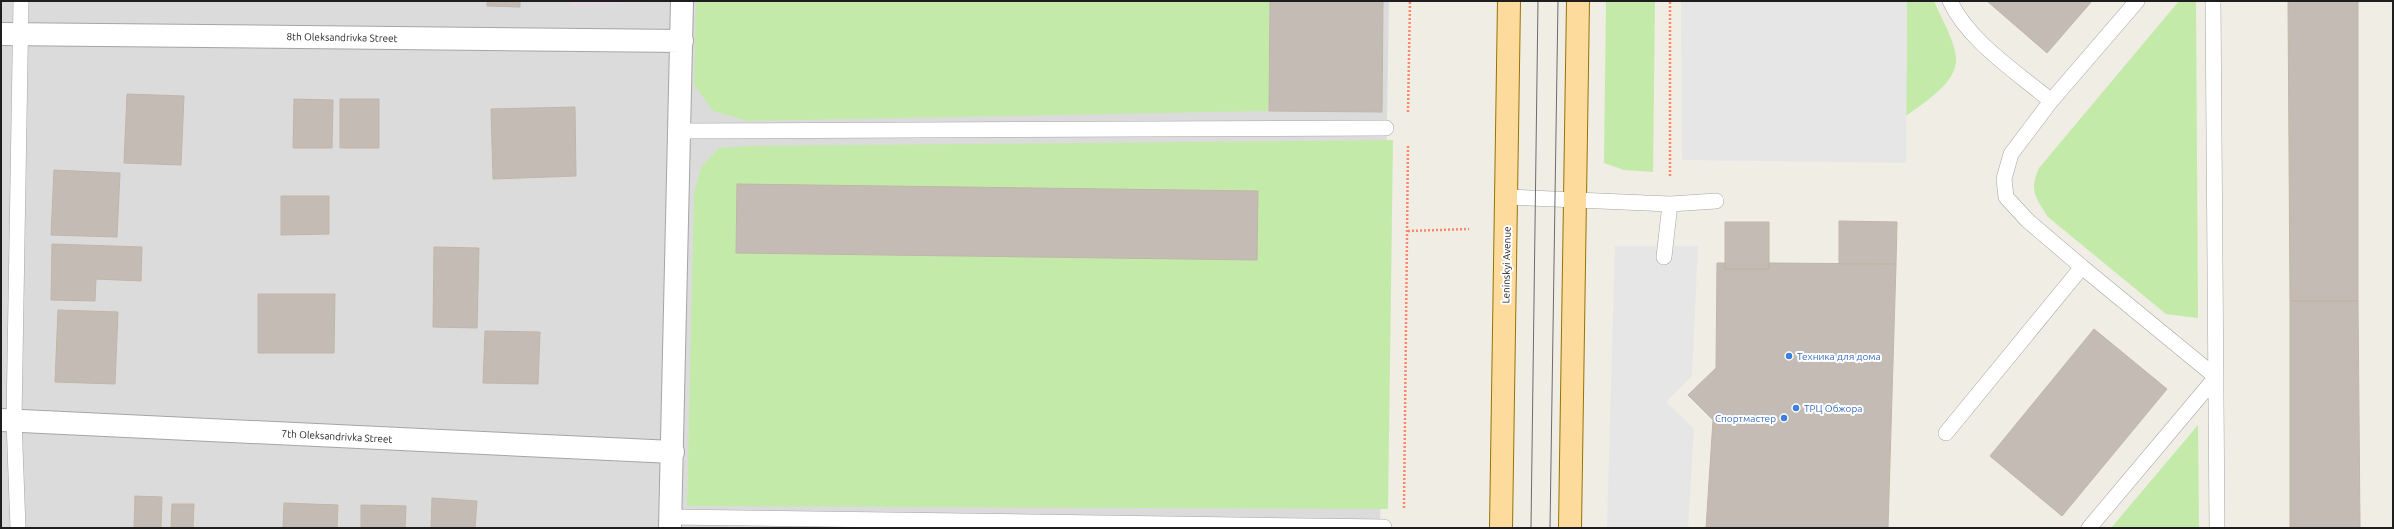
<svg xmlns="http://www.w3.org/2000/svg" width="2394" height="529" font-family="Ubuntu,sans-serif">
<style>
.residential{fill:#dcdbdb}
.industrial{fill:#e8d6e3}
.grass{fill:#c4eaaa}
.parking{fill:#e6e6e6}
.building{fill:#c4bcb4;stroke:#c1b5a7}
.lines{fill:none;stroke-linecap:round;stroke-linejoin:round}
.service-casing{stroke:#a5a5a5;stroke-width:16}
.minor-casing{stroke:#a5a5a5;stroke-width:24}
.primary-casing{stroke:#997300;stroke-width:24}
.path{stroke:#fa866b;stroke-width:2.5;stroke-dasharray:2 2;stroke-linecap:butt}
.service{stroke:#fff;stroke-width:15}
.minor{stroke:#fff;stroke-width:22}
.primary{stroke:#fcdb9d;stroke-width:22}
.tram{stroke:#6c6c6c;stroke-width:1}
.shop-dot{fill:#3f7fe0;stroke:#fff;stroke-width:1.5}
.labels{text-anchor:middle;stroke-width:4;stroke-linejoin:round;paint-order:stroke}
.street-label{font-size:10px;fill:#1e1e1e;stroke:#fff}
.shop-label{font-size:10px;fill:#366cbe;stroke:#fff;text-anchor:start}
</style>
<rect width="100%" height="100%" fill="#efede4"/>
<path class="residential" d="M1 1H1389L1380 528H1Z"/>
<path class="industrial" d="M571 1H669L571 6Z"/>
<path class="grass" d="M696 1H1270L1269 111 748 121 713 111 694 85Z
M1606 1H1655L1653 172 1624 170 1604 163Z
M1907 1H1934C1941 18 1953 37 1956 56 1959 82 1924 102 1906 116Z
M2179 1H2196L2198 318 2166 314 2048 217C2035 197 2029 191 2039 168Z
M1393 140 1388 509 687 506 694 194 701 167 719 148 748 146Z
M2198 425 2199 528H2111Z"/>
<path class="parking" d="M1681 1H1907L1906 163 1682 160Z
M1615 246H1698L1692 376 1666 402 1694 429 1688 528H1607Z"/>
<path class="building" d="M487 1H520V7L487 6Z
M1270 1H1383L1382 112 1269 111Z
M1987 1H2092L2047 53Z
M2288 1H2358V301H2290Z
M127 94 184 96 181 165 124 163Z
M294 99 333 100 332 148H293Z
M340 99H379V148H340Z
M575 107 576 176 493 179 491 109Z
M54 170 120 173 117 237 51 235Z
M737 184 1258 191 1257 260 736 253Z
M281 196H329V234L281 235Z
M1839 221 1897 222 1896 264H1839Z
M1725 222H1769V269H1725Z
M52 244 142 247 141 281 96 279 95 301 51 300Z
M434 247 479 248 477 328 433 327Z
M1717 263H1725V269H1769V263L1896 264 1888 528H1706L1713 420 1688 395 1716 368Z
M258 294H335L334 353H258Z
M2290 301H2358L2360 528H2290Z
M58 310 118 312 115 384 55 382Z
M2094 329 2167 389 2062 516 1990 456Z
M485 331 540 332 538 384 483 383Z
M135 496 162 497 161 528H134Z
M432 498 477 501 475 528H431Z
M284 503 338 505 337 528H283Z
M172 504H194L193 528H171Z
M361 505 406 506 405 528H361Z"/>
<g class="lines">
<defs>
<path id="service" d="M1950 1C1968 41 2018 73 2051 101L2011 154 2004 179 2006 197 2027 220 2082 267
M2213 1 2217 528
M2051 101 2137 1
M680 131 1386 128
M1507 197 1670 204 1716 201
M1664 257 1670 204
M1946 433 2082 267 2216 377 2089 528
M671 517 1384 527
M18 528 14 420 21 1"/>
<path id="minor" d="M1 34 682 41
M1 420 673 452
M670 528 682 1"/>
<path id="primary" d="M1501 528 1509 1
M1570 528 1578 1"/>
</defs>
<use href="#service" class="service-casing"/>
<use href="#minor" class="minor-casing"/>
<use href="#primary" class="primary-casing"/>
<path class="path" d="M1408 112 1410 1
M1670 176V1
M1408 231 1469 229
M1404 508 1408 145"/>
<use href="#service" class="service"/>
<use href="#minor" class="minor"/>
<use href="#primary" class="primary"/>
<path class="tram" d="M1531 528 1538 1
M1550 528 1558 1"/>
</g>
<g class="shop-dot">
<circle cx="1789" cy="356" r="4"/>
<circle cx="1796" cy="408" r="4"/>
<circle cx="1784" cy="418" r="4"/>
</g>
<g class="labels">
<g class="street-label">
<text transform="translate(342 37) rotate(1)" y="4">8th Oleksandrivka Street</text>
<text transform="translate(1506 265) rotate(-89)" y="4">Leninskyi Avenue</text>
<text transform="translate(337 436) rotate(3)" y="4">7th Oleksandrivka Street</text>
</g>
<g class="shop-label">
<text x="1797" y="360">Техника для дома</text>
<text x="1804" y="412">ТРЦ Обжора</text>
<text x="1776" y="422" text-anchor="end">Спортмастер</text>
</g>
</g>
<rect width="2394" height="529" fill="none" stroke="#1e1e1e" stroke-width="4"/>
</svg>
